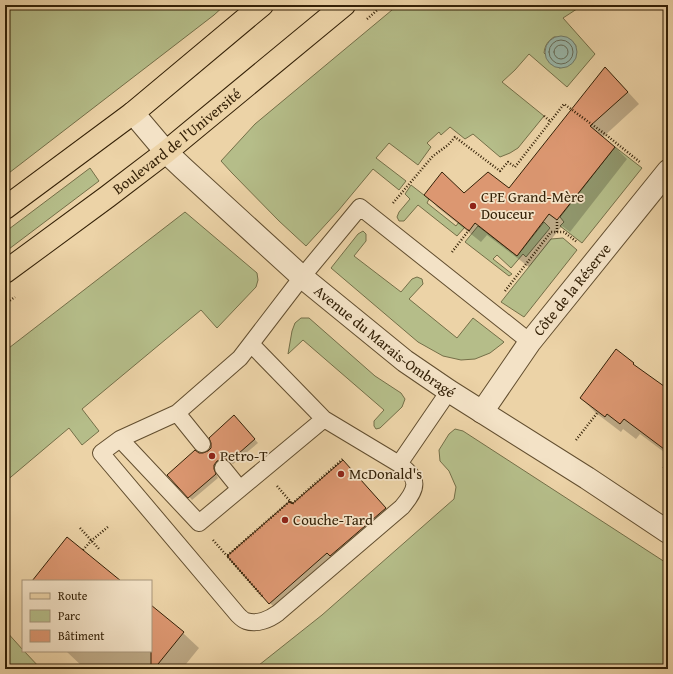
<svg xmlns="http://www.w3.org/2000/svg" width="673" height="674" font-family="'Gentium Book Plus',serif">
<style>
.green{fill:#b5bd89;stroke:#746f48;fill-rule:evenodd}
.water{fill:#99b7aa;stroke:#717b69}
.shadow{fill:#0003}
.lines{fill:none;stroke-linecap:round;stroke-linejoin:round}
.shore{stroke:#666c58;stroke-width:1}
.building{fill:#dc9771;stroke:#342107}
.lane-casing{stroke:#624e2f;stroke-width:18}
.street-casing{stroke:#624e2f;stroke-width:24}
.primary-casing{stroke:#342107;stroke-width:24}
.path{stroke:#342107;stroke-width:2.5;stroke-dasharray:1 2;stroke-linecap:butt}
.lane{stroke:#f3e2c6;stroke-width:16}
.street{stroke:#f3e2c6;stroke-width:22}
.primary{stroke:#ecd3a7;stroke-width:22}
.poi-dot{fill:#8f2418;stroke:#f3e2c6;stroke-width:1.5}
.labels{text-anchor:middle;stroke-width:3.5;stroke-linejoin:round;paint-order:stroke}
.street-label{font-size:15px;fill:#342107;stroke:#f3e2c6}
.poi-label{font-size:15px;fill:#342107;stroke:#f3e2c6;text-anchor:start}
</style>
<rect width="100%" height="100%" fill="#ecd3a7"/>
<filter id="stains"><feTurbulence type="fractalNoise" baseFrequency=".005" numOctaves="4"/><feColorMatrix values="0 0 0 0 .2 0 0 0 0 .09 0 0 0 0 .02 0 0 0 .5 -.17"/></filter>
<radialGradient id="worn" r=".72"><stop offset=".6" stop-color="#630" stop-opacity="0"/><stop offset="1" stop-color="#630" stop-opacity=".3"/></radialGradient>
<path class="green" d="M5 5H225L214 15 5 176Z
M398 5H583L563 18 595 54 567 87 529 54 515 70 502 82 544 116 518 148 510 153 500 157 473 134 465 139 450 127 441 135 439 132 427 143 431 147 418 165 389 143 376 158 406 181 399 190 373 169 338 211 306 246 279 221 232 173 221 161 255 124ZM554 37C565 38 570 36 576 46L569 65 564 67 559 68 544 53C545 45 548 41 554 37Z
M615 147 642 168 582 243 560 226 564 222 560 217Z
M90 168 99 181 5 252V232Z
M411 185 429 199 427 203 456 226 459 222 465 227 457 236 418 205 404 221H399L397 217 399 212 410 199 405 194Z
M185 212 257 273 258 280 256 287 217 328 201 310 82 409 99 431 82 445 69 428 5 482V351Z
M544 222 550 228 526 257 523 254 511 268 497 255 493 259 512 274 509 276 465 242 478 226 517 256Z
M363 231 366 234V241L354 256 401 292 412 279 417 277 422 279 423 284 409 299 457 338 473 318 504 342 503 343 490 353 475 359 461 360 443 356 418 342 331 268 358 234Z
M563 238 577 250 524 317 501 302 551 239Z
M301 318H309L375 376 401 393 405 399 402 407 380 428 376 429 374 426V421L384 410 303 340 288 354 292 331 295 323Z
M455 429 463 431 668 564V669H254L322 615 454 499 456 487 449 471 440 461 439 450 449 434Z
M5 630 23 650V651H24L41 669H5Z"/>
<path class="water" d="M545 52a16 16 0 1 1 32 0a16 16 0 1 1-32 0Z"/>
<path class="shadow" d="M617 80 639 104 602 138 615 147 627 159 570 232 562 226 529 267 487 235 481 242 437 207 426 195H464L509 190Z
M616 350 633 364 639 369 668 390V455L640 434 636 439 623 429 621 432 596 413 581 398Z
M238 420 258 443 233 464 230 462 226 461 217 469 216 473 218 478 192 500 168 475 199 454 209 452Z
M343 461 355 473 397 521 282 615 270 603 292 505Z
M151 607 183 633 199 648 182 669H85L66 651H151Z"/>
<g class="lines">
<path class="shore" d="M549 52a12 12 0 1 1 24 0a12 12 0 1 1-24 0Z
M554 52a7 7 0 1 1 14 0a7 7 0 1 1-14 0Z"/>
</g>
<path class="building" d="M605 67 628 92 590 126 615 147 557 220 549 214 517 256 475 223 469 231 424 195 442 172 464 193 488 172 509 188Z
M616 349 634 363 633 364 668 389V452L624 419 620 424 607 414 605 417 580 398Z
M234 415 255 439 230 461 226 459H222L217 461 214 465V469L216 474 188 498 167 475 195 450 199 453H203L208 451 211 448V443L209 438Z
M343 460 386 508 330 556 327 553 269 604 227 556 290 501 292 504Z
M67 537 83 550 121 581H32Z
M151 605 184 632 154 669H151Z"/>
<g class="lines">
<defs>
<path id="lane" d="M251 344 324 419 399 464 449 391
M177 413 202 444
M120 439 199 523 324 419
M399 464C420 479 418 488 402 507L278 613C270 619 257 625 246 621 243 620 240 617 238 615L101 453 120 439 177 413 240 358 302 277 360 207 530 342
M223 468 240 489"/>
<g id="street">
<path id="s1" d="M133 113 166 152 184 169 302 277 405 361 449 391 587 478 668 532"/>
<path id="s2" d="M482 412 530 342 668 171"/>
</g>
<g id="primary">
<path d="M5 208 133 113 262 5"/>
<path id="s3" d="M5 272 107 197 166 152 344 5"/>
</g>
</defs>
<use href="#lane" class="lane-casing"/>
<use href="#street" class="street-casing"/>
<use href="#primary" class="primary-casing"/>
<path class="path" d="M367 19 383 5
M544 116 550 121
M393 203 433 156 448 145 455 137 500 171 508 162 515 167 564 104 605 134 641 163
M557 232V220
M452 252 469 230
M505 291 551 232H564L577 242
M5 304 15 297
M576 440 598 412
M668 463 663 469 668 472
M277 486 290 501
M80 528 100 550
M213 540 227 556
M83 550 91 541 109 526
M262 596 227 556 290 501 292 504 344 458"/>
<use href="#lane" class="lane"/>
<use href="#street" class="street"/>
<use href="#primary" class="primary"/>
</g>
<g class="poi-dot">
<circle cx="473" cy="206" r="4"/>
<circle cx="212" cy="456" r="4"/>
<circle cx="341" cy="474" r="4"/>
<circle cx="285" cy="520" r="4"/>
</g>
<g class="labels">
<g class="street-label">
<text dy="5" stroke="none"><textPath href="#s3" startOffset="216">Boulevard de l'Université</textPath></text>
<text dy="5" stroke="none"><textPath href="#s2" startOffset="152">Côte de la Réserve</textPath></text>
<text dy="5" stroke="none"><textPath href="#s1" startOffset="341">Avenue du Marais-Ombragé</textPath></text>
</g>
<g class="poi-label">
<text x="481" y="202">CPE Grand-Mère<tspan x="481" dy="17">Douceur</tspan></text>
<text x="220" y="461">Petro-T</text>
<text x="349" y="479">McDonald's</text>
<text x="293" y="525">Couche-Tard</text>
</g>
</g>
<rect width="673" height="674" fill="none" stroke="#ecd3a7" stroke-width="20"/>
<rect x="6" y="6" width="661" height="662" fill="none" stroke="#342107" stroke-width="2"/>
<rect x="10" y="10" width="653" height="654" fill="none" stroke="#342107"/>
<rect x="22" y="580" width="130" height="72" fill="#f3e2c6" stroke="#a7957a"/>
<rect x="30" y="593" width="20" height="6" fill="#ecd3a7" stroke="#a7957a"/>
<text x="58" y="600" font-size="12" fill="#342107">Route</text>
<rect x="30" y="610" width="20" height="12" fill="#b5bd89" stroke="#a7957a"/>
<text x="58" y="620" font-size="12" fill="#342107">Parc</text>
<rect x="30" y="630" width="20" height="12" fill="#dc9771" stroke="#a7957a"/>
<text x="58" y="640" font-size="12" fill="#342107">Bâtiment</text>
<rect width="100%" height="100%" filter="url(#stains)"/>
<rect width="100%" height="100%" fill="url(#worn)"/>
</svg>
